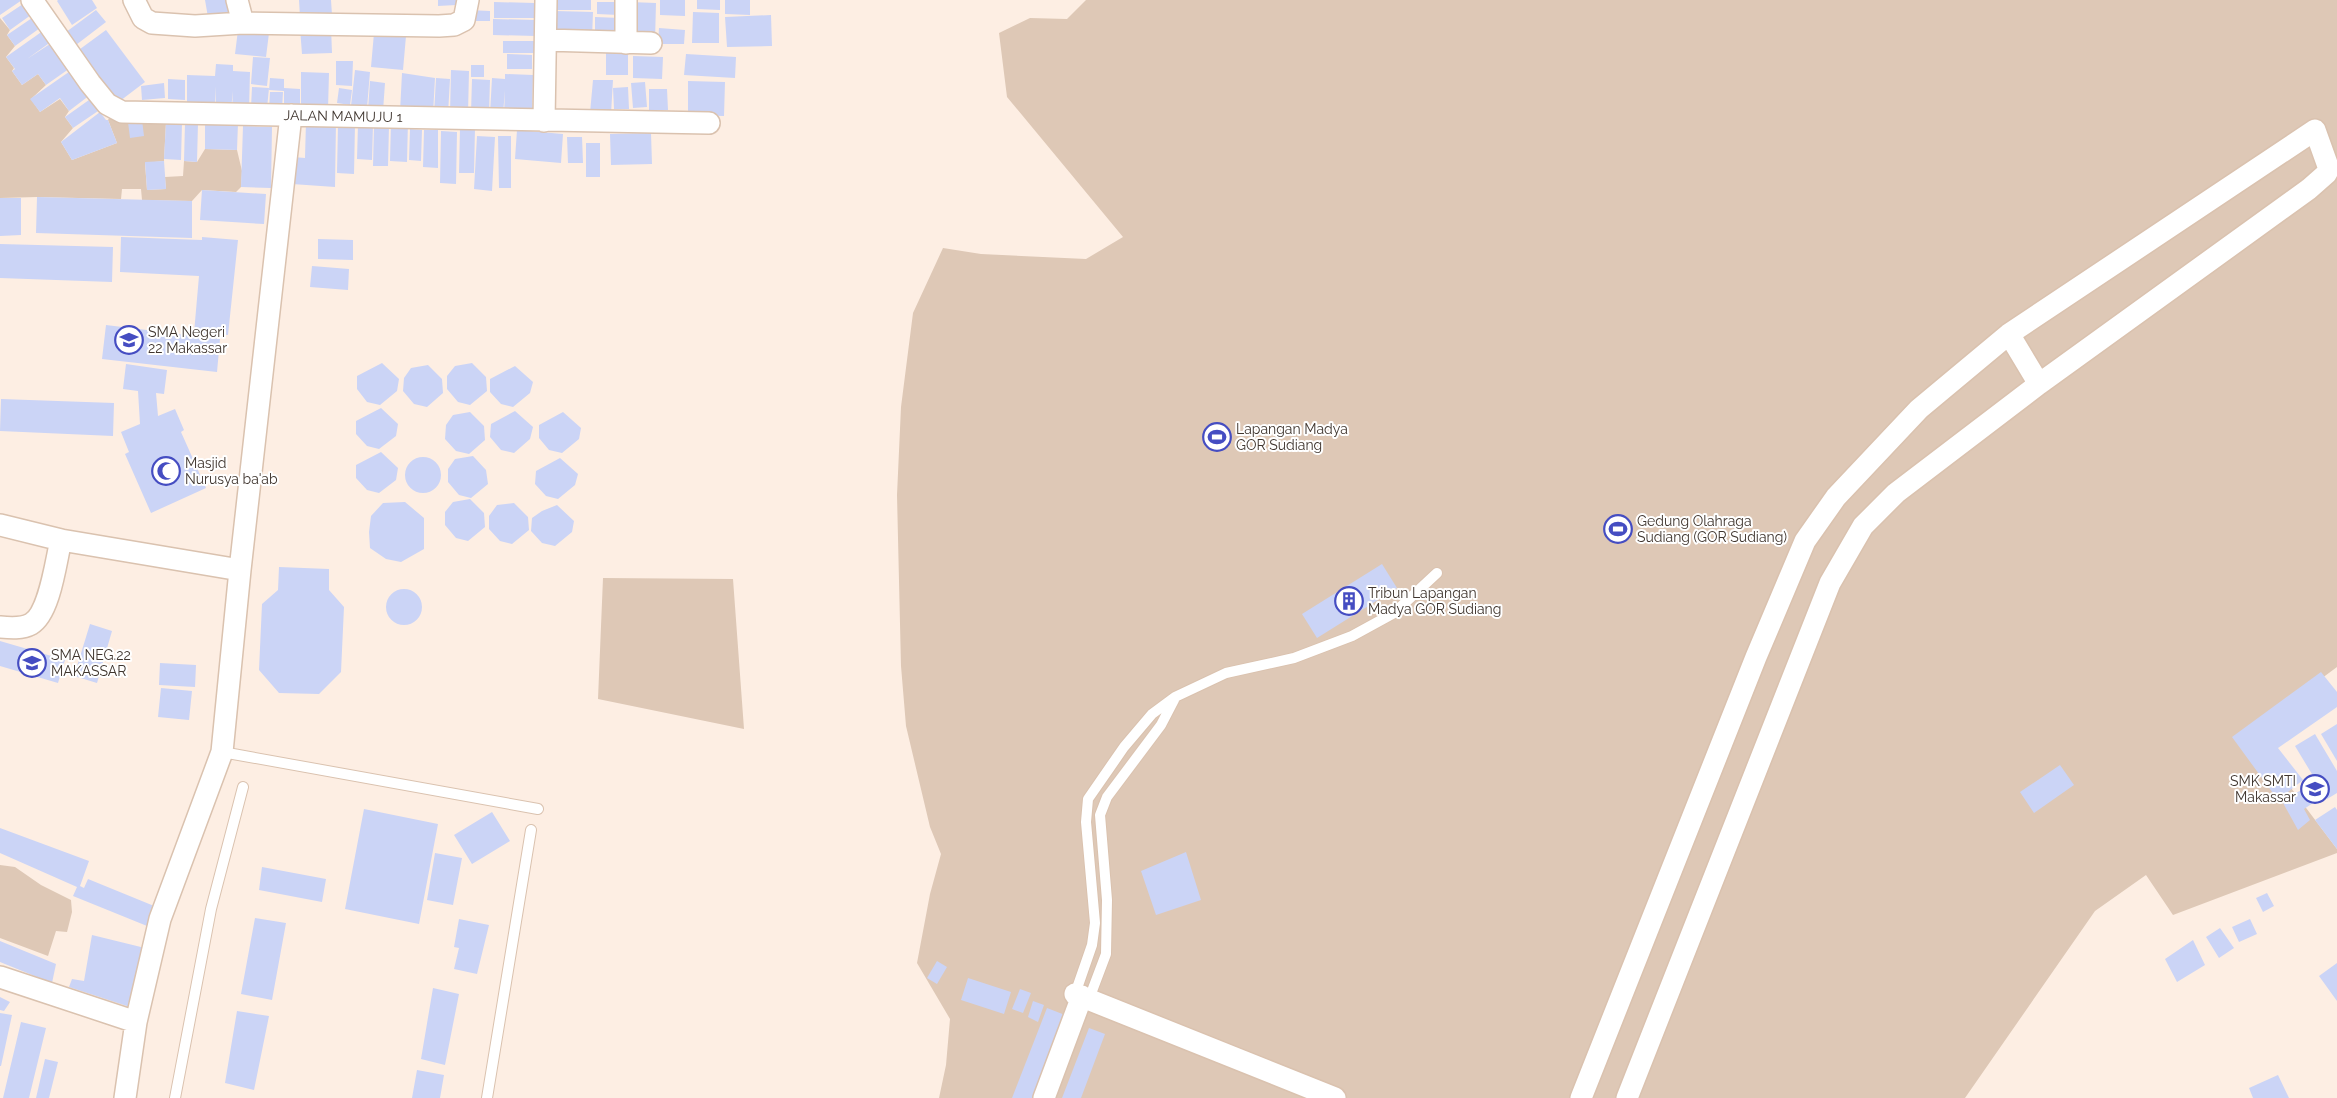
<svg xmlns="http://www.w3.org/2000/svg" width="2337" height="1098" font-family="Raleway,sans-serif">
<style>
.green{fill:#dec8b6}
.building{fill:#cbd4f6}
.lines{fill:none;stroke-linecap:round;stroke-linejoin:round}
.lane-casing{stroke:#dac2af;stroke-width:12}
.street-casing{stroke:#dac2af;stroke-width:24}
.lane{stroke:#fff;stroke-width:10}
.street{stroke:#fff;stroke-width:21}
.labels{text-anchor:middle;stroke-width:4;stroke-linejoin:round;paint-order:stroke}
.street-label{font-size:14px;fill:#3f352e;stroke:#fff}
.poi-label{font-size:14px;fill:#3f352e;stroke:#fff;text-anchor:start}
</style>
<rect width="100%" height="100%" fill="#fdeee3"/>
<path class="green" d="M1086 0H2337V667L2249 732 2337 849V853L2173 915 2146 875 2095 911 1965 1098H939L946 1065 950 1019 917 963 930 894 941 854 930 827 906 726 901 666 897 495 901 407 913 313 943 248 981 254 1086 259 1123 237 1007 97 999 33 1030 18 1067 19Z
M0 18 10 30 7 35 15 46 6 57 14 68 12 71 22 85 38 74 46 85 31 99 40 112 60 99 69 111 65 117 73 128 61 142 72 160 117 143 108 120 114 109 166 122 164 161 145 163 147 190 166 189 165 177 183 176 184 161 197 162 205 149 237 150 242 171 241 187 236 192 202 190 192 201 142 200 141 189H122L121 199 37 197 0 198Z
M603 578 733 579 744 729 598 699Z
M0 865 15 867 41 885 71 900 72 912 67 932 56 931 48 956 0 938Z"/>
<path class="building" d="M0 0H22L0 15Z
M58 0H92L97 8 72 25 57 1Z
M205 0H233L236 19 209 23Z
M299 0H331L332 15 300 17Z
M438 0H456V5L438 6Z
M557 0H591V10H557Z
M660 0H685V16L660 15Z
M697 0H720V10L697 9Z
M725 0H750V15L725 14Z
M494 2 534 3V18H494Z
M597 2H619V15L597 14Z
M630 2 656 3 655 41H629Z
M23 4 31 15 10 30 2 18Z
M96 10 106 22 72 48 62 35Z
M468 10 490 11V21H468Z
M555 11 593 12 592 39H555Z
M693 12 719 13V43H692Z
M771 15 772 46 727 47 725 17Z
M595 17 620 18V39H595Z
M32 18 40 28 15 46 7 35Z
M493 19 536 20V36L493 35Z
M331 27 332 53 302 54 300 28Z
M47 28 55 39 27 59 56 40 73 66 46 85 38 74 22 85 12 71 15 69 6 57Z
M659 28 685 30 684 44H658Z
M106 30 145 82 116 104 76 52Z
M238 30 269 33 266 57 235 54Z
M374 33 406 36 403 70 371 67Z
M503 41H538V53H503Z
M606 52H628V75H606Z
M507 54 532 55V69H507Z
M686 54 736 57 735 78 684 75Z
M633 56 663 57 662 79 633 78Z
M253 57 270 58 267 86 251 84Z
M336 61H353L352 86 336 85Z
M216 64 233 65V71L250 72 249 111 232 110 233 91 231 109 216 108V91H221H216V86L215 108 187 107V75L215 76Z
M471 65H484V77H471Z
M76 67 90 95 69 111 60 98 40 112 30 99Z
M355 70 370 72 367 108 351 106Z
M451 70 469 71 468 114H450Z
M301 72 329 73 328 109H301Z
M402 73 435 78 433 114 400 112Z
M505 74 533 75 532 115H504L505 90 503 114H490L492 78 505 79Z
M270 78 284 79V88L300 89V110L284 109V91L269 90Z
M436 78 450 79 448 114H434Z
M168 79 185 80V100L168 99Z
M472 79 490 80 489 114 471 113Z
M593 80H613L611 114 590 113Z
M370 81 385 83 383 111 368 110Z
M688 81 725 82 724 116 688 115Z
M645 82 647 107 633 108 631 83Z
M164 83 165 98 142 100 141 86Z
M252 87 269 88 267 108 251 107Z
M628 87 629 109H614L613 88Z
M339 88 352 90 350 105 337 103Z
M649 89H667L668 110H649Z
M270 92H283L282 110 269 109Z
M96 95 104 107 73 128 65 117Z
M100 112 106 120H108L117 143 72 160 61 142Z
M142 120 144 136 130 138 128 122Z
M306 121 336 122 335 187 292 184 293 157 305 158Z
M391 121H408L407 162 390 161Z
M166 122 182 123 181 160 164 159Z
M205 122 238 123 237 150 205 149Z
M185 123H198L197 162 184 161Z
M338 124H355L354 174 337 173Z
M358 124 373 125 372 160 357 159Z
M374 125 389 126 388 166H373Z
M243 126 272 127 271 188 241 187Z
M460 128H475L474 173H459Z
M410 129 422 130 421 161 409 160Z
M424 130H438V168L423 167Z
M517 130 563 134 561 163 515 159Z
M441 131 457 132 456 184 440 183Z
M651 133 652 164 611 165 610 134Z
M477 136 495 137 492 191 474 189Z
M498 136H511V188H499Z
M567 137H582L583 163H568Z
M586 143H600V177H586Z
M164 161 166 189 147 190 145 162Z
M202 190 266 194 264 224 200 220Z
M37 197 192 201V238L36 233Z
M0 198H21V235L0 236Z
M121 237 202 240V237L238 240 228 335 194 333 199 276 120 272Z
M318 239 353 240V260L318 259Z
M0 244 113 247 112 282 0 278Z
M312 266 349 269 348 290 310 287Z
M106 325 220 339 217 372 102 359Z
M382 363 399 379 397 391 380 405 367 402 357 389V376Z
M472 363 486 377 487 391 470 405 458 402 447 389V376L455 366Z
M126 364 167 370 164 394 156 393 158 416 175 409 184 430 181 432 206 488 151 513 125 454 129 452 121 432 140 424 138 391 123 389Z
M428 365 442 379 443 393 427 407 414 404 403 391 404 378 411 368Z
M515 366 533 382 530 393 513 407 501 404 490 392V379Z
M1 399 114 403 113 436 0 431Z
M381 408 398 424 396 436 379 449 367 446 356 434V421Z
M515 411 533 427 530 439 514 453 501 450 490 437 491 424Z
M470 412 484 426 485 440 469 454 456 451 445 439 446 425 453 415Z
M563 412 581 428 579 439 562 453 549 450 539 438V425Z
M381 452 398 468 396 480 379 493 367 490 356 478V465Z
M473 456 486 470 488 484 471 498 459 495 448 482V469L455 459Z
M405 475a18 18 0 1 1 36 0a18 18 0 1 1-36 0Z
M560 458 578 474 575 485 558 499 546 496 535 484 536 471Z
M470 499 484 513 485 527 468 541 456 538 445 525V512L453 502Z
M405 502 424 518V549L401 562 386 559 370 548 369 532 371 516 383 503Z
M514 503 528 517 529 530 512 544 500 541 489 529V516L497 505Z
M557 505 574 521 572 532 555 546 542 543 531 531 532 518 542 511Z
M1382 564 1397 588 1317 638 1302 614Z
M279 567 329 569V590L344 607 341 672 319 694 279 693 259 670 262 604 278 590Z
M386 607a18 18 0 1 1 36 0a18 18 0 1 1-36 0Z
M90 624 112 631 97 683 74 676Z
M0 641 65 660 58 683 0 666Z
M160 663 196 665 195 687 159 685Z
M2321 672 2337 692V707L2278 748 2303 780 2278 800 2232 737Z
M161 688 192 691 189 720 158 717Z
M2337 724V761L2321 734Z
M2315 734 2337 771V793L2327 799 2295 746Z
M2060 765 2074 785 2034 813 2020 792Z
M2310 785 2319 799 2304 809 2310 820 2298 830 2282 801Z
M2335 807 2337 810V849L2315 820Z
M364 809 438 824 419 924 345 909Z
M492 812 510 841 472 864 454 835Z
M0 828 89 861 80 886 84 888 88 879 159 908 152 928 73 896 77 887 0 853Z
M1186 852 1201 900 1156 915 1141 871Z
M435 853 462 858 453 905 427 900Z
M262 867 326 879 322 902 259 890Z
M2267 893 2274 906 2263 912 2256 898Z
M255 918 286 923 272 1000 241 994Z
M459 919 489 925 477 974 454 969 459 948 454 947Z
M2250 919 2257 934 2239 942 2232 927Z
M2220 928 2234 948 2219 958 2206 937Z
M92 935 145 948 133 1008 69 987 72 979 84 981Z
M2193 940 2205 965 2177 982 2165 959Z
M0 941 56 964 52 983 0 962Z
M937 961 947 967 937 984 927 978Z
M2337 963V1001L2319 976Z
M968 978 1011 992 1004 1014 961 1000Z
M433 988 459 994 445 1065 421 1059Z
M1020 989 1031 993 1023 1013 1012 1009Z
M0 997 10 1002 4 1011 0 1010Z
M1033 1001 1044 1005 1038 1022 1028 1017Z
M1047 1008 1065 1015 1032 1098H1012Z
M237 1011 269 1016 254 1090 225 1083Z
M0 1013 12 1015 1 1066H0Z
M21 1022 46 1028 29 1098H3Z
M1089 1028 1105 1034 1081 1098H1062Z
M45 1059 58 1062 49 1098H36Z
M417 1070 444 1075 440 1098H412Z
M2278 1075 2289 1098H2253L2249 1088Z"/>
<g class="lines">
<defs>
<path id="lane" d="M222 752 538 809
M1075 994 1092 945 1095 923 1086 822 1088 799 1124 747 1152 714 1175 697 1226 673 1294 658 1352 636 1394 613 1437 573
M1089 999 1106 954 1107 900 1100 815 1107 797 1161 725 1174 700
M175 1098 211 909 243 787
M487 1098 531 830"/>
<path id="street" d="M32 0 90 83 107 104 122 112 709 123
M134 0 143 18 152 23 195 26 243 23 439 26 454 25 464 20 468 0
M237 0 243 23
M546 40 651 43
M626 43V0
M544 121 546 0
M2009 334 2039 384
M0 525 61 540
M0 627C10 628 22 629 31 624 50 613 56 560 61 540L240 570
M0 977 136 1022
M1075 994 1335 1098
M125 1098 136 1022 160 919 222 752 240 570 291 115
M1044 1098 1082 996
M1581 1098 1756 657 1805 541 1836 497 1919 409 2009 334 2315 130 2329 169 2326 174 2309 189 2039 384 1896 493 1863 526 1830 583 1627 1098"/>
</defs>
<use href="#lane" class="lane-casing"/>
<use href="#street" class="street-casing"/>
<use href="#lane" class="lane"/>
<use href="#street" class="street"/>
</g>
<defs>
<symbol id="school-ring" viewBox="-11 -11 22 22"><circle r="9.5" fill="#fff" stroke="#454dc2" stroke-width="1.5"/><path d="M0-5L7-2L0 1L-7-2ZM-4 1L0 2.5L4 1V4Q0 6-4 4Z" fill="#454dc2"/></symbol>
<symbol id="stadium-ring" viewBox="-11 -11 22 22"><circle r="9.5" fill="#fff" stroke="#454dc2" stroke-width="1.5"/><path d="M0-5a6.5 5 0 1 0 0 10a6.5 5 0 1 0 0-10ZM-3.5-1.8h7v3.6h-7Z" fill="#454dc2"/></symbol>
<symbol id="mosque-ring" viewBox="-11 -11 22 22"><circle r="9.5" fill="#fff" stroke="#454dc2" stroke-width="1.5"/><path d="M3.5-4.9A6 6 0 1 0 3.5 4.9A5 5 0 1 1 3.5-4.9Z" fill="#454dc2"/></symbol>
<symbol id="building-ring" viewBox="-11 -11 22 22"><circle r="9.5" fill="#fff" stroke="#454dc2" stroke-width="1.5"/><path d="M-4-6H4V6H1V3H-1V6H-4ZM-2.5-4.3h1.7v1.8h-1.7ZM.8-4.3h1.7v1.8H.8ZM-2.5-1h1.7V.8h-1.7ZM.8-1h1.7V.8H.8Z" fill="#454dc2"/></symbol>
</defs>
<g fill-rule="evenodd">
<use href="#school-ring" x="113" y="324" width="32" height="32"/>
<use href="#stadium-ring" x="1201" y="421" width="32" height="32"/>
<use href="#mosque-ring" x="150" y="455" width="32" height="32"/>
<use href="#stadium-ring" x="1602" y="513" width="32" height="32"/>
<use href="#building-ring" x="1333" y="585" width="32" height="32"/>
<use href="#school-ring" x="16" y="647" width="32" height="32"/>
<use href="#school-ring" x="2299" y="773" width="32" height="32"/>
</g>
<g class="labels">
<g class="street-label">
<text transform="translate(343 116) rotate(1)" y="5">JALAN MAMUJU 1</text>
</g>
<g class="poi-label">
<text x="148" y="337">SMA Negeri<tspan x="148" dy="16">22 Makassar</tspan></text>
<text x="1236" y="434">Lapangan Madya<tspan x="1236" dy="16">GOR Sudiang</tspan></text>
<text x="185" y="468">Masjid<tspan x="185" dy="16">Nurusya ba'ab</tspan></text>
<text x="1637" y="526">Gedung Olahraga<tspan x="1637" dy="16">Sudiang (GOR Sudiang)</tspan></text>
<text x="1368" y="598">Tribun Lapangan<tspan x="1368" dy="16">Madya GOR Sudiang</tspan></text>
<text x="51" y="660">SMA NEG.22<tspan x="51" dy="16">MAKASSAR</tspan></text>
<text x="2296" y="786" text-anchor="end">SMK SMTI<tspan x="2296" dy="16">Makassar</tspan></text>
</g>
</g>
</svg>
